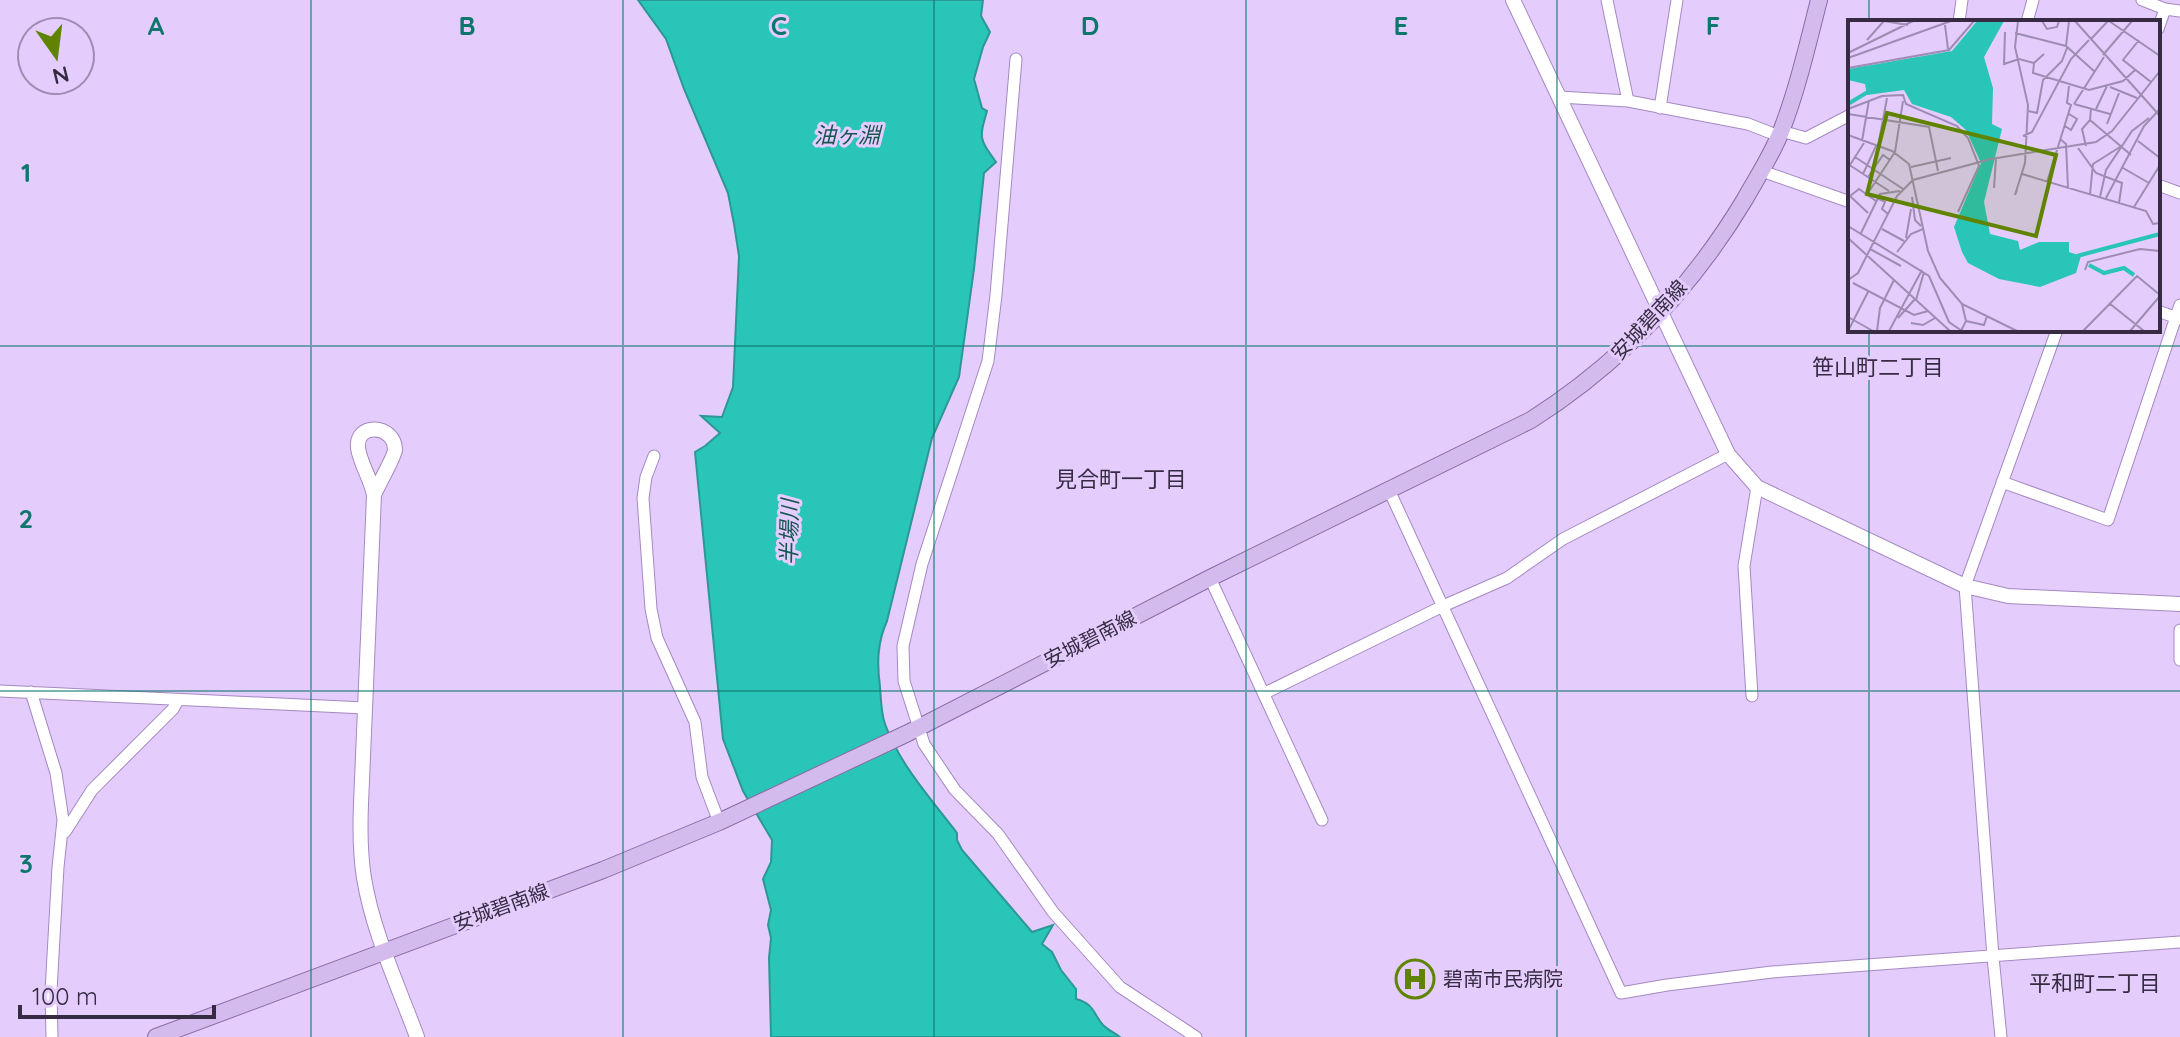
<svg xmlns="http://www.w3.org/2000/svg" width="2180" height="1037" font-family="Quicksand,'Noto Sans JP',sans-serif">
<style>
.water{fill:#29c5b8;stroke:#2d9795;stroke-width:2}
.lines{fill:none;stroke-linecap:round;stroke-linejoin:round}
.minor-casing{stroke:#a589c2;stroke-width:13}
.tertiary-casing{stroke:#a589c2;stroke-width:16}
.primary-casing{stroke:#8a6ba9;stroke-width:18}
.minor{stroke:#fff;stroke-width:11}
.tertiary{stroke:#fff;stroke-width:14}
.primary{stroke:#d4bbed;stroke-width:16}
.grid{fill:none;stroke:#0f766e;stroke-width:2;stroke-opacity:0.55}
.labels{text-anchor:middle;stroke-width:6;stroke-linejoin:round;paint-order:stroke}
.street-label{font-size:20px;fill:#362b42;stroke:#e4cdfd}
.poi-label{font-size:20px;fill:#362b42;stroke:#e4cdfd;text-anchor:start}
.water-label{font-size:22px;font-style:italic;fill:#18554f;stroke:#e4cdfd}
.neighbourhood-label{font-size:22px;fill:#362b42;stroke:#e4cdfd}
.inset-river{fill:none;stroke:#29c5b8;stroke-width:4}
.inset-road{fill:none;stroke:#9e8cb2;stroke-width:2}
.view{fill:#608401;fill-opacity:0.15;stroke:#608401;stroke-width:4}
.inset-edge{fill:none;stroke:#362b42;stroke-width:4}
.grid-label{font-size:26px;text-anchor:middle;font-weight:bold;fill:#0f766e;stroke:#e4cdfd;stroke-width:6;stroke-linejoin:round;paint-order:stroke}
</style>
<rect width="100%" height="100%" fill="#e4cdfd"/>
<path class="water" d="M638 0H983L981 16 990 32 983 47 974 79 982 108 987 111C979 139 979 138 996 162L984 173 974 269 959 377 932 438 887 621C877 643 877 664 880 687 881 699 881 713 885 724 900 765 931 799 957 833V840L962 850 1032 932 1053 925 1042 944 1052 952 1061 970 1076 989V999C1095 1004 1093 1014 1103 1025 1108 1030 1115 1033 1120 1037H771L769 958 771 938 768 925 771 910 763 879 771 862 772 840 743 791 723 739 695 452 705 446 720 433 701 416 722 417 733 387 739 256 734 224 728 193 684 89 666 39Z"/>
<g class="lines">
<defs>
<path id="minor" d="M1607 0 1628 101
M2142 0 2165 9 2180 11
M1959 22 1962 0
M2027 22 2033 0
M2158 29 2165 9
M1016 59 996 295 988 361 922 564 903 646 904 681 924 744 955 790 998 834 1053 912 1120 987 1196 1037
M1559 97 1628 101 1748 124 1779 136
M1660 108 1677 0
M1781 131 1806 138 1850 115
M1762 171 1850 202
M2158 185 2180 193
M2158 311 2180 319
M654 456 646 477 643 498 651 609 657 638 695 722 702 777 719 822
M2002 482 2108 520 2180 305
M1389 490 1621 993 1667 985 1772 972 2180 942
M1210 578 1322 820
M2180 630V660
M0 691 365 708
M31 692 56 773 63 820 58 867 51 991 52 1037
M1265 693 1443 606 1507 578 1563 539 1728 454
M1752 696 1744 566 1757 487
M65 832 92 790 173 709 178 700
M2001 1037 1993 957 1965 586 2057 330"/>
<path id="tertiary" d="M1513 0 1728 454 1757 487 1965 586 2008 596 2180 604
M374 495C378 485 394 458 395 450 395 424 355 422 358 448 360 463 371 479 374 495L361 804C360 829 360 853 364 878 373 933 398 985 417 1037"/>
<path id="primary" d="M156 1037 603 870 719 822 908 733 1210 578 1531 420C1619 364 1691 289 1745 199 1758 176 1773 153 1782 129 1798 87 1808 43 1819 0"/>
</defs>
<use href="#minor" class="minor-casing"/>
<use href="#tertiary" class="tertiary-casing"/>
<use href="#primary" class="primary-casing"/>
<use href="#minor" class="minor"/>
<use href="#tertiary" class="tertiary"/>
<use href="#primary" class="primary"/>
</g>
<path class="grid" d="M311 0V1037M623 0V1037M934 0V1037M1246 0V1037M1557 0V1037M1869 0V22M1869 330V1037M0 346H2180M0 691H2180"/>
<defs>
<symbol id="hospital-ring" viewBox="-11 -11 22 22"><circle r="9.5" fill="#e4cdfd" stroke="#608401" stroke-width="1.5"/><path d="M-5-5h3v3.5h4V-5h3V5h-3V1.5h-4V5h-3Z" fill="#608401"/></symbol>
</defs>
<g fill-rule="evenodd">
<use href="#hospital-ring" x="1393" y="957" width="44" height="44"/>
</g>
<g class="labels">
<g class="street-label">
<text transform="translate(1649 320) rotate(-47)" y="7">安城碧南線</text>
<text transform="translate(1090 639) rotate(-27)" y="7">安城碧南線</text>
<text transform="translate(501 907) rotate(-20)" y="7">安城碧南線</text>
</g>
<g class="poi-label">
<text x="1443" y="986">碧南市民病院</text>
</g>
<g class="water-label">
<text x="847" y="143">油ヶ淵</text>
<text transform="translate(789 532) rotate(-89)" y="8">半場川</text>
</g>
<g class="neighbourhood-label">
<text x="1878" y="375">笹山町二丁目</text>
<text x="1121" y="487">見合町一丁目</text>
<text x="2095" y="991">平和町二丁目</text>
</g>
</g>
<g transform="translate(1848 20)">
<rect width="312" height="312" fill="#e4cdfd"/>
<path d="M129 1H156L136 37 145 68 144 104 154 109 136 182 142 214 170 221 172 230 191 222H221V232L233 236 228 253 192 267 151 259 120 243 114 232 106 207 133 143 118 110 103 97 64 84 56 70 19 75 17 64 0 60V49L104 31Z" fill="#29c5b8"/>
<path class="inset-river" d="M0 84 23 70M229 236 312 214M241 245 256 253 276 248 286 255"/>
<path class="inset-road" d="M36 1 60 5M194 1 199 9 209 7 211 1M227 1 312 96M261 1 312 36M97 5 100 29M157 12 156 44 171 39 186 43M167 13 218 26 246 51M243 19 260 1M19 20 36 1M291 20 275 40 303 62M218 26 221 1M0 33 65 1M196 34 186 43 185 53 241 70 275 61 287 50M255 35 284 1M0 38 103 1M0 48 101 30 126 1M262 67 289 78M226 84 256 37M226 84 262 94M0 89 34 76 55 75 58 84 109 106 120 118 131 146 110 192M248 89 259 66M180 91 189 93 195 60 214 41 219 28M0 94 81 107 90 151M242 100 283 135M259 104 271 73M217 106 223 110 229 99 221 94M0 115 44 131 61 144 80 231 92 258 114 284 169 311M175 116 184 112 223 39 241 20M212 119 218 124 220 168M14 121 21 80M290 121 312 138M30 126 39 78M238 126 234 109 242 100 243 89M230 128 248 153 274 163 271 183M7 137 55 169M0 144 41 171M63 147 103 138M0 148 16 123M275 148 301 163M15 154 28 126M174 154 298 191 305 204 312 203M20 157 35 135 42 140M199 162 223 85 219 83 221 66M146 168 148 138M169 170 167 175 177 143 180 85 167 27 170 1M20 173 47 132 55 81M242 174 245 144 272 127M2 176 11 169 28 181M2 176 20 193M64 177 67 200 73 206M252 177 258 150 284 111 301 98M29 178 37 182 34 189 40 194M258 178 296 106 312 89M286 187 312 145M0 206 81 256 101 302 114 311M34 209 56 221M13 213 32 174 52 171M0 218 102 311M58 218 63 189M22 229 53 246M49 232 63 214 75 209M237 250 240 242 292 229 312 231M0 260 10 253 49 176 65 160 143 139 248 122 264 111 312 51M5 263 66 295 80 291M68 280 76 252M261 283 296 311M0 297 25 311M50 298 67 279M118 301 136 305 139 296M63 303 75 305 87 298M0 311 20 272M29 311 32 288 46 260M41 311 74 250M113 311 118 301 114 284M235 311 289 256 312 275M282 311 312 276"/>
<path class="view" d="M39 93 208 135 188 216 19 174Z"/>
<rect width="312" height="312" class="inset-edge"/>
</g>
<g class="grid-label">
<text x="156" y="35">A</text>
<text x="467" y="35">B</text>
<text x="779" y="35">C</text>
<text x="1090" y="35">D</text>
<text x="1401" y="35">E</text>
<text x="1713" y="35">F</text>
<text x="26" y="182">1</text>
<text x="26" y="528">2</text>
<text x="26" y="873">3</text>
</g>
<g transform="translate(56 56) rotate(166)"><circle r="38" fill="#e4cdfd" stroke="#9e8cb2" stroke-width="2"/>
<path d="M0-6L14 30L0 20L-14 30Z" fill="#608401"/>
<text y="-12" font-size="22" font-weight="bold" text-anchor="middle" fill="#362b42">N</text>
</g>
<path d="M20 1005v12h194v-12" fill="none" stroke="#362b42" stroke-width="4"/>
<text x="32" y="1005" font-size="24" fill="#362b42" stroke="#e4cdfd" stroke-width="6" paint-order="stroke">100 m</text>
</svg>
